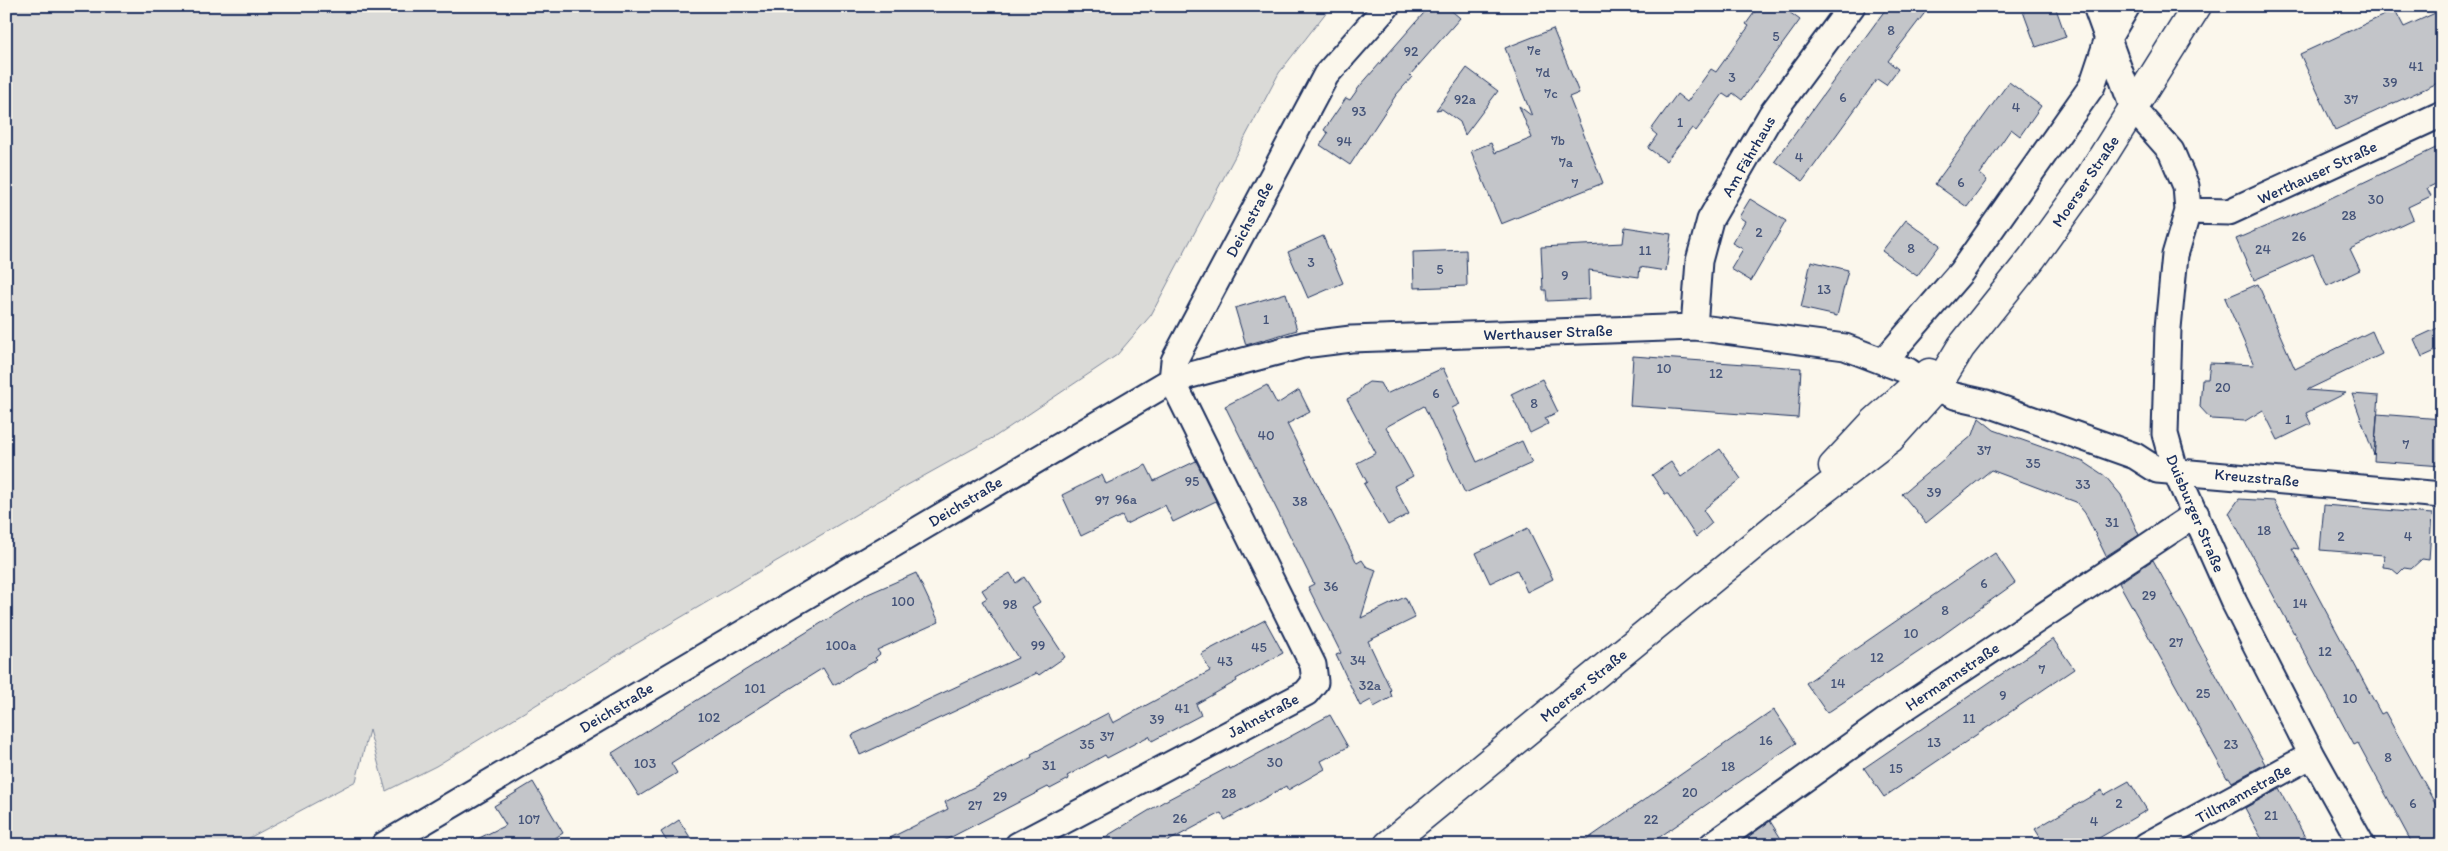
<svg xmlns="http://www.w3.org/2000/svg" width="2448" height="851" font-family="Itim,sans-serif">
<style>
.green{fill:#dadad7;stroke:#7a849a}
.building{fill:#c3c5c9;stroke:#1b2f5e}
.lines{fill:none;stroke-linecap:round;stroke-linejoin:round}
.minor-casing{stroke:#1b2f5e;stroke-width:29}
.secondary-casing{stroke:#1b2f5e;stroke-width:31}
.minor{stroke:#fbf7ec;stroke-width:25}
.secondary{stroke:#fbf7ec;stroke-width:28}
.labels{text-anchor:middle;stroke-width:5;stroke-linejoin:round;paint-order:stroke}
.number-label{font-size:14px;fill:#455479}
.street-label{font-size:16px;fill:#1b2f5e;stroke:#fbf7ec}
</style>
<rect width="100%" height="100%" fill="#fbf7ec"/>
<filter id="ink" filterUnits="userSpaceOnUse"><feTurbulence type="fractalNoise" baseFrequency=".02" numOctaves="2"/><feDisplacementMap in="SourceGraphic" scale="10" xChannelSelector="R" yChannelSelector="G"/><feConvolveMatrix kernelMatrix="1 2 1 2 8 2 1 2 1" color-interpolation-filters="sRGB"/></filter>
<g filter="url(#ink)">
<path class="green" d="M6 6H1331L1279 73 1151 315 1117 355 996 436 877 502 634 645 436 766 386 791 369 730 356 781 236 845H6Z"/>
<path class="building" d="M1430 6H1446L1460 18 1410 75 1412 77 1396 95 1350 165 1320 145 1328 133 1324 130 1346 98 1350 100 1360 86Z
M1759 6H1781L1800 20 1742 100 1733 93 1729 98 1723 94 1696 131 1692 128 1666 161 1648 148 1657 135 1651 130 1677 94 1687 102 1711 69 1716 72 1749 26 1746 24Z
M1888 6H1930L1888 61 1898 69 1886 85 1877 79 1803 181 1775 161Z
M2021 6H2055L2066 37 2036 47Z
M2395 10 2404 27 2442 10V81L2335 130 2300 54Z
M1553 29 1579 93 1569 97 1603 183 1501 224 1471 151 1491 143 1495 153 1532 138 1519 106 1532 116 1505 48Z
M1467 68 1498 91 1465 135 1460 122 1442 109 1436 110Z
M2009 82 2041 106 2020 136 2011 129 1980 174 1987 180 1967 207 1935 184Z
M2442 145V181L2427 188 2431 196 2408 207 2413 219 2350 249 2360 270 2327 286 2313 254 2254 280 2236 239 2314 206Z
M1750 199 1786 221 1751 281 1731 269 1743 249 1732 243 1745 221 1739 217Z
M1906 220 1940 245 1917 276 1882 251Z
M1625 227 1671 234 1666 271 1640 267 1639 277 1589 270 1590 299 1547 301 1546 290H1543L1541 247 1623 243Z
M1323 236 1343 283 1308 298 1288 252Z
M1466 250 1467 286 1414 288 1413 252Z
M1811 261 1848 270 1837 316 1801 308Z
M2258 284 2295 369 2372 331 2382 354 2307 390 2346 393 2306 413 2311 424 2278 440 2263 410 2245 421 2211 419 2200 407 2202 379H2208L2210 363 2254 365 2225 298Z
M1286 293 1297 330 1246 345 1235 308Z
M2442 326V348L2422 357 2414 339Z
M1633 356 1801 368 1798 418 1630 406Z
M1443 368 1460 404 1452 408 1477 462 1522 441 1532 463 1465 493 1424 406 1386 427 1413 476 1394 486 1409 514 1388 525 1364 484 1367 482 1357 463 1376 453 1347 399 1358 393 1363 386 1369 382 1380 383 1386 394Z
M1542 379 1558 412 1545 418 1548 424 1530 433 1511 394Z
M1267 385 1277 404 1299 390 1310 412 1287 424 1357 563 1362 560 1366 566 1376 570 1361 618 1405 597 1415 618 1368 641 1391 690 1390 691 1392 697 1374 707 1371 700 1360 706 1336 655 1341 653 1308 587 1314 584 1225 406Z
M2352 394 2379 396 2374 455Z
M2377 414 2442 419V466L2374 461Z
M1979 418 1994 430 2084 462 2105 476 2121 495 2139 535 2106 556 2085 513 2076 502 1991 470 1926 523 1902 494 1973 435Z
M1720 449 1741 479 1703 510 1712 523 1696 537 1668 494H1665L1652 475 1671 462 1681 477Z
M1196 461 1216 501 1173 522 1165 505 1126 524 1122 516 1081 536 1062 495 1102 475 1106 484 1146 465 1154 481Z
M2239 499 2274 501 2299 549 2292 548 2381 714 2385 712 2442 815V845H2413L2358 743 2354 745 2229 513Z
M2324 505 2432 514 2429 560 2422 559 2411 569 2404 568 2398 574 2391 568 2383 567 2384 555 2320 550Z
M1528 528 1553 579 1527 592 1517 570 1490 583 1476 553Z
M1995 553 2015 583 1926 647 1827 713 1806 683Z
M2153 560 2265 764 2232 782 2229 777 2227 778 2119 583Z
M916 573 939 622 877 650 880 654 875 658 877 660 853 673 839 683V682L833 685 823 668 671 763 677 773 639 796 612 753 868 594Z
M1010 573 1016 583 1024 577 1028 583 1040 602 1032 607 1065 657 1039 675 1037 673 860 755 852 735 1018 658 982 601 987 598 982 590Z
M1265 620 1283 653 1236 679 1237 681 1196 704 1201 715 1152 741 1149 736 1107 758 1105 755 1067 776 1069 779 1050 789 1048 787 936 845H876L948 809 945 802 1032 757 1031 754 1108 713 1113 723 1210 671 1201 654Z
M2053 639 2074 669 1884 797 1864 768Z
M1774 710 1796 743 1758 769 1648 845H1579Z
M1330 715 1348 747 1321 761 1325 769 1288 790 1286 786 1225 820 1221 813 1161 845H1092L1163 802 1229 767 1230 769Z
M2129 781 2147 810 2087 845H2045L2035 829 2102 790 2104 795Z
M533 782 563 833 544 845H465L506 825 494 806Z
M2279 789 2296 820 2309 845H2265L2245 808Z
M679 820 695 845H669L661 832Z
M1770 821 1785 845H1737Z"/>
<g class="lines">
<defs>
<path id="minor" d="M2096 6 2133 108 2171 151 2186 186 2188 211 2175 255 2168 328 2165 434 2175 470 2234 602 2312 755 2362 845
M2188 211 2229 212 2442 114
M1694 327 1699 261 1710 220 1771 115 1852 6
M1884 361 1961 272 2092 86 2108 38 2127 6
M1936 388 1955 396 1986 403 2135 456 2157 470 2442 495
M384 845 1172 380 1174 361 1326 75 1387 6
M1018 845 1306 693 1315 682 1313 665 1172 380 1303 345 1351 339 1694 327 1845 347 1908 371 1921 380
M1712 845 1891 717 2196 514
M2147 845 2312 755"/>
<path id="secondary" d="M1833 466 1874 422 1929 373
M1388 845 1778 525 1890 439 1936 388 1961 347 2032 258 2086 183 2197 6"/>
</defs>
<use href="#minor" class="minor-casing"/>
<use href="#secondary" class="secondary-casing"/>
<use href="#minor" class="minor"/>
<use href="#secondary" class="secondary"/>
</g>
</g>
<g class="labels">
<g class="number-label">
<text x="1891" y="35">8</text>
<text x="1776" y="41">5</text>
<text x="1534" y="55">7e</text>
<text x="1411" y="56">92</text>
<text x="2416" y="71">41</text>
<text x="1543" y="77">7d</text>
<text x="1732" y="82">3</text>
<text x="2390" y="87">39</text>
<text x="1551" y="98">7c</text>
<text x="1843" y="102">6</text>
<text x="1465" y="104">92a</text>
<text x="2351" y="104">37</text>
<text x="2016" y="112">4</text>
<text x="1359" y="116">93</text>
<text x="1680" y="127">1</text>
<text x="1558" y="145">7b</text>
<text x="1344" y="146">94</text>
<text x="1799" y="162">4</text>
<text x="1566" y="167">7a</text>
<text x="1961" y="187">6</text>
<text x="1575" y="188">7</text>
<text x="2376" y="204">30</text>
<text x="2349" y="220">28</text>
<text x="1759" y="237">2</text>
<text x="2299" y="241">26</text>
<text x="1911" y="253">8</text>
<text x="2263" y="254">24</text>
<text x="1645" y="255">11</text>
<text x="1311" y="267">3</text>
<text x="1440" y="274">5</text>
<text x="1565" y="280">9</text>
<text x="1824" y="294">13</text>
<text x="1266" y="324">1</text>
<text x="1664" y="373">10</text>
<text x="1716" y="378">12</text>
<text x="2223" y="392">20</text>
<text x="1436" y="398">6</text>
<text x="1534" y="408">8</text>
<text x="2288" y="424">1</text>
<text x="1266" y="440">40</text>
<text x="2406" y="449">7</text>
<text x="1984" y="455">37</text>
<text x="2033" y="468">35</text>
<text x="1192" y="486">95</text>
<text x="2083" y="489">33</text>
<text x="1934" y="497">39</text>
<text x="1126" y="504">96a</text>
<text x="1102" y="505">97</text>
<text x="1300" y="506">38</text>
<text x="2112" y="527">31</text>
<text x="2264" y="535">18</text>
<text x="2341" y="541">2</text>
<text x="2408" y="541">4</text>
<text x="1984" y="588">6</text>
<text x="1331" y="591">36</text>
<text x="2149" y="600">29</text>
<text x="903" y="606">100</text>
<text x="2300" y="608">14</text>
<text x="1010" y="609">98</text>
<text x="1945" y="615">8</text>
<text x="1911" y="638">10</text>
<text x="2176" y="647">27</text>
<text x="841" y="650">100a</text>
<text x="1038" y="650">99</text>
<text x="1259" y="652">45</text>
<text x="2325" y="656">12</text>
<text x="1877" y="662">12</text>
<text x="1358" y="665">34</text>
<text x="1225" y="666">43</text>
<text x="2042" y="674">7</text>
<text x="1838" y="688">14</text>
<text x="1370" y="690">32a</text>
<text x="755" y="693">101</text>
<text x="2203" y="698">25</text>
<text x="2003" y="700">9</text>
<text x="2350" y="703">10</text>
<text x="1182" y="713">41</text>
<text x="709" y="722">102</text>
<text x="1969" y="723">11</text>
<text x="1157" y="724">39</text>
<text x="1107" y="741">37</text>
<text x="1766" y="745">16</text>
<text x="1934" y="747">13</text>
<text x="1087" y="749">35</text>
<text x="2231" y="749">23</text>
<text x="2388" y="762">8</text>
<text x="1275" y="767">30</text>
<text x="645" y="768">103</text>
<text x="1049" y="770">31</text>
<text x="1728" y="771">18</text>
<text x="1896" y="773">15</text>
<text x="1690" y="797">20</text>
<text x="1229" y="798">28</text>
<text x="1000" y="801">29</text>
<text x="2119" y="808">2</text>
<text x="2413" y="808">6</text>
<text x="975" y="810">27</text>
<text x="2271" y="820">21</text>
<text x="1180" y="823">26</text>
<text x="529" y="824">107</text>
<text x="1651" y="824">22</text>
<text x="2094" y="826">4</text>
</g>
<g class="street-label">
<text transform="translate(1748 156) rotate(-60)" y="6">Am Fährhaus</text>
<text transform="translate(2317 172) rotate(-25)" y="6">Werthauser Straße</text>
<text transform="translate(2085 181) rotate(-56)" y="6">Moerser Straße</text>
<text transform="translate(1249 219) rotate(-62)" y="6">Deichstraße</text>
<text transform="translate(1548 332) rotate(-2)" y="6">Werthauser Straße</text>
<text transform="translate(2257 477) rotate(5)" y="6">Kreuzstraße</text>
<text transform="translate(965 501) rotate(-31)" y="6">Deichstraße</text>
<text transform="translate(2196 513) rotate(67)" y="6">Duisburger Straße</text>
<text transform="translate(1952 676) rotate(-34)" y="6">Hermannstraße</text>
<text transform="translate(1583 685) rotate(-39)" y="6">Moerser Straße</text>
<text transform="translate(616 707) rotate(-31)" y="6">Deichstraße</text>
<text transform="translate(1263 715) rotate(-28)" y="6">Jahnstraße</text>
<text transform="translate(2243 793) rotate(-29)" y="6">Tillmannstraße</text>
</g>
</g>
<rect width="2448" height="851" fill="none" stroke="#fbf7ec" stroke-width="25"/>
<rect x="12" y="12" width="2423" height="826" fill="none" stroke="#1b2f5e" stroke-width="2" filter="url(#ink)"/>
</svg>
